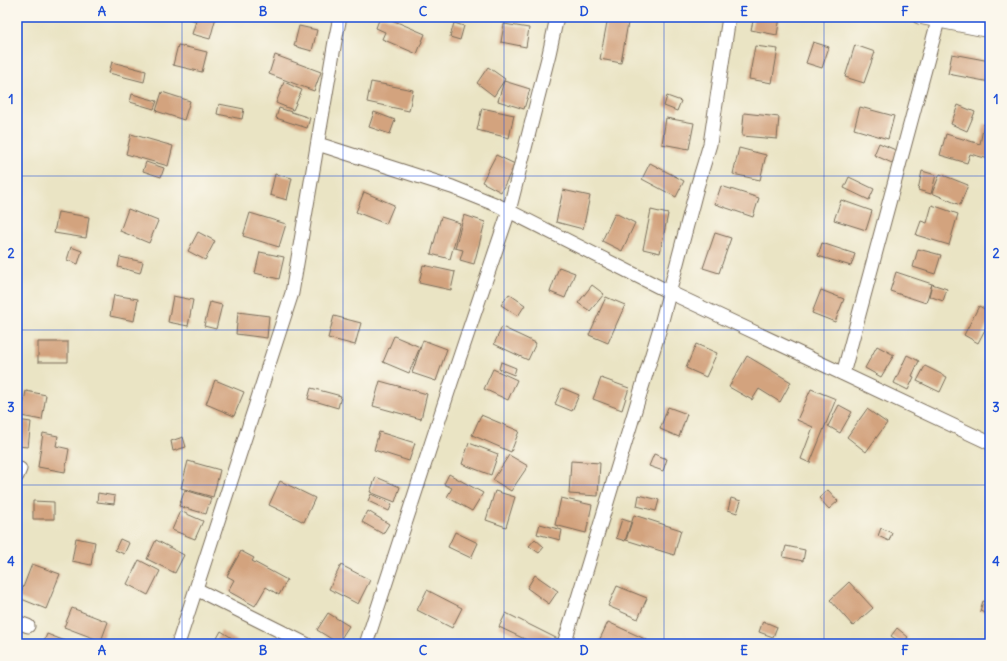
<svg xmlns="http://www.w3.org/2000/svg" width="1007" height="661" font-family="Delius,sans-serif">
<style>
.building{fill:#d3a37e}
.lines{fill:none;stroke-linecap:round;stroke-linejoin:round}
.minor-casing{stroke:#786b58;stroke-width:15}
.minor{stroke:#fff;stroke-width:13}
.grid{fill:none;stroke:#1d4ed8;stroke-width:1;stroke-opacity:0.55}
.neatline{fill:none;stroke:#1d4ed8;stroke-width:1.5}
.grid-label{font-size:13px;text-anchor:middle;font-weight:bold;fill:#1d4ed8}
</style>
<rect width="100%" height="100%" fill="#fbf7ec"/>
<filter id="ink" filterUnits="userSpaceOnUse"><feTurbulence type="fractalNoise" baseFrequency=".025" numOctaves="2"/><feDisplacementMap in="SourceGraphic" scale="8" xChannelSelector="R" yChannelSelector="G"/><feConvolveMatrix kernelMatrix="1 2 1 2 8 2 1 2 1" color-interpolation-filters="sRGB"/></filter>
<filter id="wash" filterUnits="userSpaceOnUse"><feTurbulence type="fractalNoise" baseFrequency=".012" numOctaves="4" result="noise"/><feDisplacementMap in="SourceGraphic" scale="16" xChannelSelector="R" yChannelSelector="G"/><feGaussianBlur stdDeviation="0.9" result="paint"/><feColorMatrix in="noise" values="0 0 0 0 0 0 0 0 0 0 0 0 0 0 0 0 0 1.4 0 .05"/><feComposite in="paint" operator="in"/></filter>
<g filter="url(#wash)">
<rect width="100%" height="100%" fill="#eae4c4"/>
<g id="blocks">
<path class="building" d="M183 17H216L210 39 192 34 196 21Z
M380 17H385L425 34 417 54 382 39 385 32 376 28Z
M389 17H400L399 20Z
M608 17H629L621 63 600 59Z
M754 17H780L777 35 751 30Z
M967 17H990V27L966 23Z
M454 23 464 26 460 40 450 37Z
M504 24 529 28 526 47 501 42Z
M299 26 317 30 312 51 294 46Z
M813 42 829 47 822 68 806 63Z
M178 45 207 52 202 72 173 65Z
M855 45 875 52 864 83 845 77Z
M755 46 778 49 772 83 749 79Z
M952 54 990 61V82L948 74Z
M275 55 321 72 314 91 269 74Z
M112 62 146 71 144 82 109 73Z
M488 67 505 79 494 96 477 83Z
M504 81 530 89 524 109 498 101Z
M284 82 302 90 293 110 276 103Z
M371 82 413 90 409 111 367 102Z
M162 92 190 101 184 120 156 111Z
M132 94 157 101 154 109 130 102Z
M667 96 681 101 677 111 664 106Z
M219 104 244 109 242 119 217 114Z
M958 105 975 112 967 131 951 124Z
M860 107 894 116 888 139 854 129Z
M279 108 310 118 307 128 276 118Z
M482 108 514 115 509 138 477 130Z
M374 112 395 120 390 134 369 127Z
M744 113 779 117 777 139 742 136Z
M666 118 694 123 689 149 662 144Z
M984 124 990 125 989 159 970 154 967 163 940 155 946 134 980 144Z
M131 134 173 146 168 166 126 154Z
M879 143 898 151 892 163 874 155Z
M739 148 766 155 760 180 733 174Z
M496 155 515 164 501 192 482 182Z
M146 162 164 168 161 177 143 171Z
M650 163 684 181 676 197 642 179Z
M922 171 936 175 931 194 918 190Z
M275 174 292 178 287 200 270 195Z
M940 174 968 185 960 205 932 193Z
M849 177 874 189 869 200 844 188Z
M721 186 759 198 753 217 715 204Z
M563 190 590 196 583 229 556 222Z
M364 192 394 205 386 224 356 212Z
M841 200 872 211 866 230 834 220Z
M932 205 958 214 949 245 916 235 921 221 927 223Z
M128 209 158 221 149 243 120 231Z
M651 210 668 214 660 253 643 249Z
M58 212 89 217 86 238 54 233Z
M250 213 286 224 279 247 243 236Z
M615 213 635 223 622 251 602 241Z
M464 215 485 222 474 264 460 260 463 250 455 248Z
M441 217 460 223 450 259 431 254Z
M198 232 215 241 205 260 188 251Z
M715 233 731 238 719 273 703 268Z
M822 243 855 254 851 266 818 256Z
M71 247 82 251 78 264 67 260Z
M918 249 941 255 935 274 913 267Z
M260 252 284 257 279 279 255 273Z
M120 257 143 262 140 273 118 267Z
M423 265 455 272 451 290 419 283Z
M559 267 575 273 565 298 550 292Z
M896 272 932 284 926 303 890 291Z
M932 284 947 289 943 301 929 296Z
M592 285 604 294 590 311 578 303Z
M821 290 844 299 835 322 812 313Z
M509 294 525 305 518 316 501 305Z
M114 295 138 299 134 321 110 316Z
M173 296 193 300 188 326 168 322Z
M606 297 625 305 608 343 589 335Z
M210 302 222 305 216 329 204 326Z
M979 306 990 312V320L978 343 964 335Z
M238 312 269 316 267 338 236 334Z
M334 316 361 323 355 345 328 338Z
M502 327 536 343 528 360 494 344Z
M394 336 420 347 409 373 383 362Z
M423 340 447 349 436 381 412 373Z
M38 342H68V362H38Z
M696 344 717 353 706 377 686 368Z
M877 346 894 355 881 377 865 368Z
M907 355 919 361 912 376 914 377 908 390 894 383Z
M747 356 791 382 780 402 759 389 752 400 729 387Z
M501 362 516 368 514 375 499 369Z
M925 366 947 377 940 392 917 381Z
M493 369 517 380 508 400 484 389Z
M601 378 629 388 622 410 593 399Z
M215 380 244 392 234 416 206 404Z
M380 381 427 394 421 419 373 406Z
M311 388 341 396 338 408 308 399Z
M562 388 579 395 572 411 555 404Z
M811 389 836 399 810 463 801 459 813 427 797 420Z
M26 391 46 395 42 420 21 416Z
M839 405 852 412 840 433 828 426Z
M668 407 687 414 679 437 660 429Z
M867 409 887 423 866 452 847 437Z
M481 415 519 431 511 452 472 435Z
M17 420 31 422 28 447 17 446Z
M379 432 415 443 409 461 374 450Z
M43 433 58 436 56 446 69 449 65 472 38 467Z
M183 437 186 447 173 451 171 441Z
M469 443 498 454 491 475 462 464Z
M654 454 667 459 663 471 649 466Z
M509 455 528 466 511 491 493 480Z
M188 461 220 470 213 497 181 488Z
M571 461 600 463 598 496 569 494Z
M449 474 483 493 472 511 447 497 452 488 444 484Z
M376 477 400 487 395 502 370 492Z
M280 481 315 498 304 522 269 505Z
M185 490 211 498 206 514 179 506Z
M828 490 838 501 829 509 819 498Z
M495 491 515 497 506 527 486 520Z
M98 493 115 496 114 504 97 502Z
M371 494 392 504 389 511 368 501Z
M639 495 659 500 656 511 637 506Z
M561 498 592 505 586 533 555 525Z
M731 498 741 501 737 513 728 510Z
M33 501 54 502V519H33Z
M180 511 203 521 195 539 172 530Z
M368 511 389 524 383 534 362 522Z
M634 515 681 530 674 555 626 540Z
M622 519 631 522 625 541 616 538Z
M540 524 562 530 560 540 537 534Z
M881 528 892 533 889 541 878 536Z
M455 532 478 543 471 558 448 547Z
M76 538 95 542 91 565 72 561Z
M120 539 129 543 124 554 115 550Z
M535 539 544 547 539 553 529 546Z
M156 540 184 555 175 573 147 559Z
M786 546 805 550 803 561 783 557Z
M241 551 254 558 252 561 287 580 279 595 266 587 255 606 228 591 234 580 227 576Z
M139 560 160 571 148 595 127 584Z
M32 564 60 574 46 609 19 598Z
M341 565 370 580 358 604 329 589Z
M535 575 558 591 549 604 527 588Z
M849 582 873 608 853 626 830 600Z
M617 586 647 598 638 619 608 606Z
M427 590 462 608 452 628 417 610Z
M983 601 990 603V615L980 611Z
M72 608 108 622 101 641 64 627Z
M328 613 349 626 338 643 317 630Z
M506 613 560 640 558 644H535L499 627Z
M763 621 777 627 773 637 759 632Z
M608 622 647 640 646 644 598 643Z
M897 628 908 637 903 644 891 636Z
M221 631 240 643V644H219L215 642Z
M47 634 73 644H43Z"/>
</g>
</g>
<g filter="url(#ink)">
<use href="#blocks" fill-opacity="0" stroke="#786b58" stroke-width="1"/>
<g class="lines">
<defs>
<path id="minor" d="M919 17 990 31
M318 144 452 187 497 205 669 292 990 443
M843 374 939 17
M17 476 20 469
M196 589 306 644
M17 622 28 626
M178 644 292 293 335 41 340 17
M366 644 451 383 509 211 549 54 557 17
M564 644 660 328 697 187 710 144 729 17"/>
</defs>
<use href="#minor" class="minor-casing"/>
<use href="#minor" class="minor"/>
</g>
</g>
<path class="grid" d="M182 17V644M343 17V644M504 17V644M664 17V644M824 17V644M17 176H990M17 330H990M17 485H990"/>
<rect width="1007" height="661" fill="none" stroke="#fbf7ec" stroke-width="44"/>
<rect x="22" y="22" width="963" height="617" class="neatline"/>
<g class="grid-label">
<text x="102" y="16">A</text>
<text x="263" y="16">B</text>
<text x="423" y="16">C</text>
<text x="584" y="16">D</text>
<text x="744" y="16">E</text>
<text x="905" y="16">F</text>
<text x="11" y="104">1</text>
<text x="996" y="104">1</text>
<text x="11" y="258">2</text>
<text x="996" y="258">2</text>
<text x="11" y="412">3</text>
<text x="996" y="412">3</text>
<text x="11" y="566">4</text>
<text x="996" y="566">4</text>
<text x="102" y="655">A</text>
<text x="263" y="655">B</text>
<text x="423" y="655">C</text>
<text x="584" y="655">D</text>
<text x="744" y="655">E</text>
<text x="905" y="655">F</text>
</g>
</svg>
